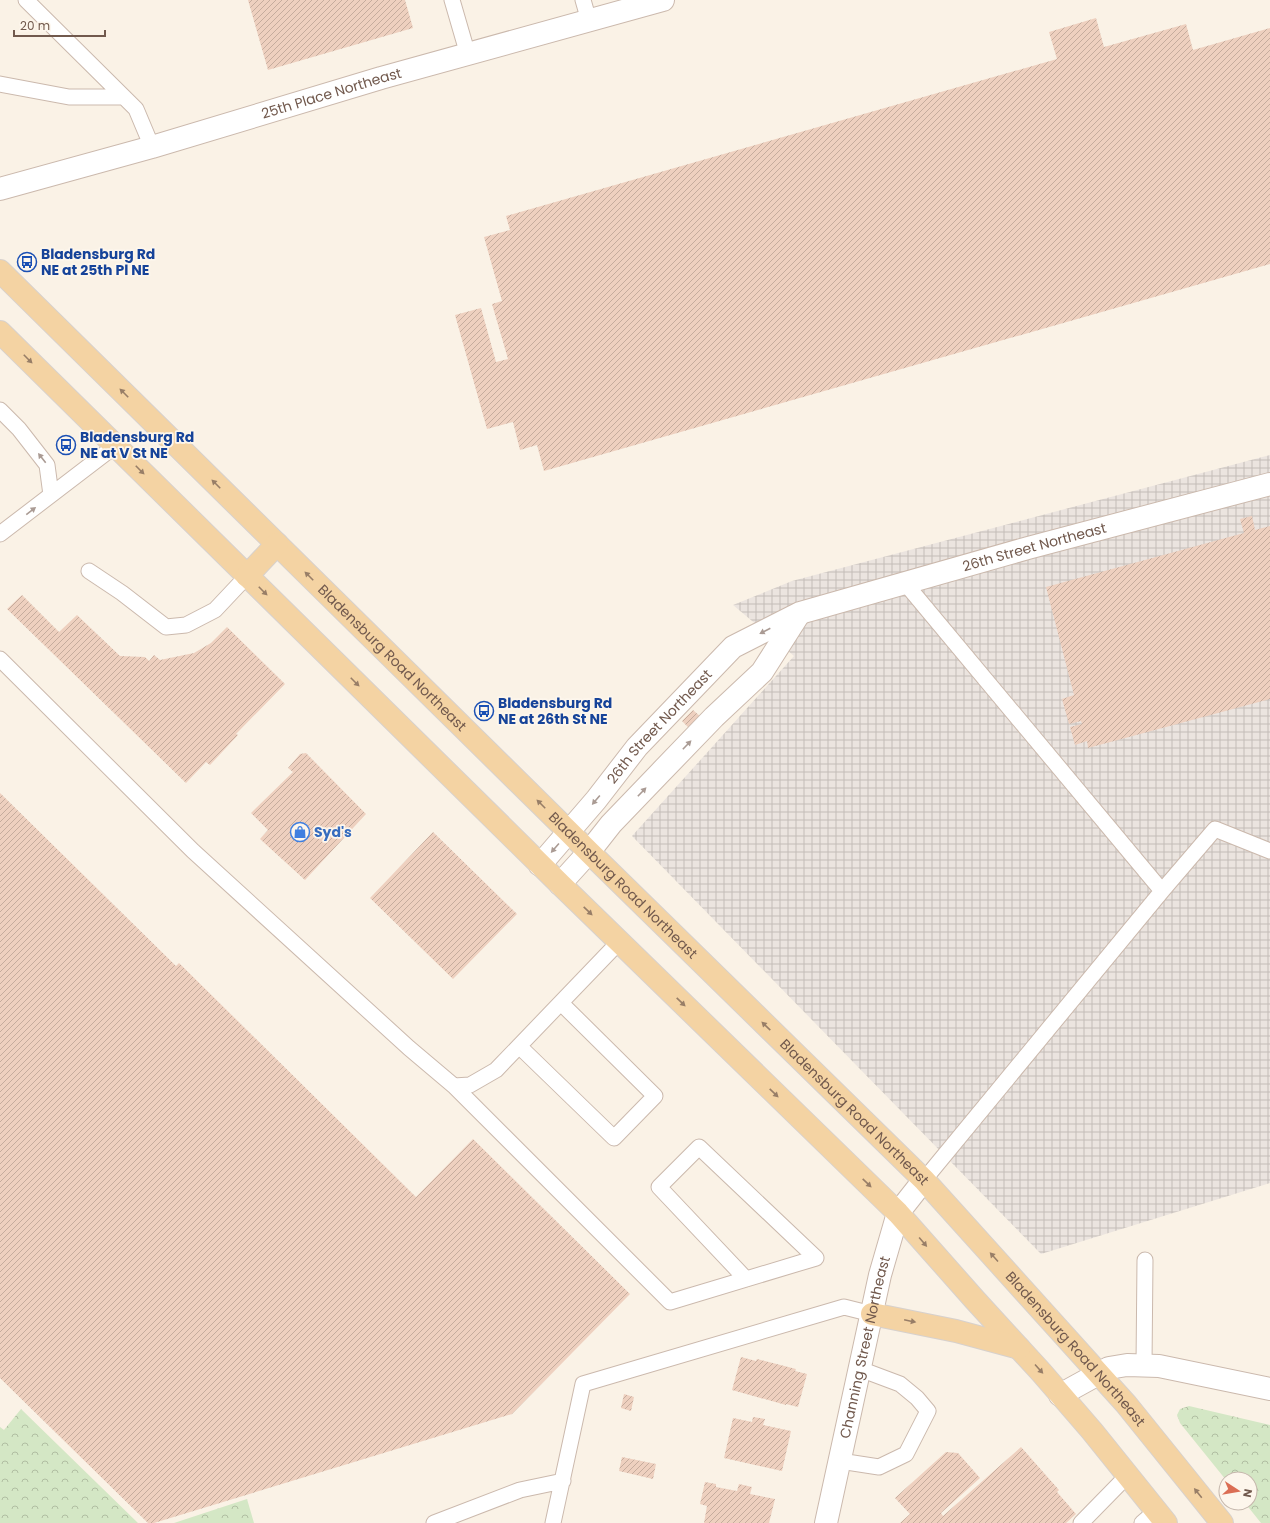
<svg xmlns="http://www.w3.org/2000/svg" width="1270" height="1523" font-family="Poppins,sans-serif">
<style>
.industrial{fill:url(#industrial-grid)}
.forest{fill:url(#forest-crowns)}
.building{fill:url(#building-hatch)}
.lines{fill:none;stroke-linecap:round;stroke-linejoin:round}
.service-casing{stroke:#cbb9ad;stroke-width:17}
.minor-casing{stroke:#cbb9ad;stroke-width:24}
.primary-casing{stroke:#d7d1cd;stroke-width:24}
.service{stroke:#fff;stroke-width:15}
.minor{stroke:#fff;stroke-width:22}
.primary{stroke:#f4d3a3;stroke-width:22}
.oneway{fill:#987e67}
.oneway2{fill:#aa9b94}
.labels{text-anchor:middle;stroke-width:3.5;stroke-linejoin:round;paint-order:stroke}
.street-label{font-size:14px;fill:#71594d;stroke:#fdf6ec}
.transit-label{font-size:14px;font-weight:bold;fill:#164399;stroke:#fdf6ec;text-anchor:start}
.shop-label{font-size:14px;font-weight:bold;fill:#366cbe;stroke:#fdf6ec;text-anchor:start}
</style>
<defs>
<pattern id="industrial-grid" width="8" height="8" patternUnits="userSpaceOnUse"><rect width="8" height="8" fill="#ebe4df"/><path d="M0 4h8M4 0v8" fill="none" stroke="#c3bcb7"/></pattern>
<pattern id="forest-crowns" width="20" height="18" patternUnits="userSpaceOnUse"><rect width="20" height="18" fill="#d4e7c5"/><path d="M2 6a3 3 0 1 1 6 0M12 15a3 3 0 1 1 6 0" fill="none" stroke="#b0bea2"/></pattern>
<pattern id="building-hatch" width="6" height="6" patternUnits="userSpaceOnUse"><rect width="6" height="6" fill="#eed0bf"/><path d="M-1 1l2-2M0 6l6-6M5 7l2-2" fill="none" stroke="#c5ac9d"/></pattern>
</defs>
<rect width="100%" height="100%" fill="#faf2e6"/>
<path class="industrial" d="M1270 455V1183L1041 1254 632 836 794 656 733 605 792 581Z"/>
<path class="forest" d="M1189 1406 1270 1425V1523H1261L1245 1503H1250V1479L1226 1480 1180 1423 1177 1415 1180 1409Z
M21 1409 138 1523H0V1427L4 1430Z
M247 1499 254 1523H174Z"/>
<path class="building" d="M248 0H405L413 28 268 70Z
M1096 18 1104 47 1186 24 1193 50 1270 28V264L544 471 537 445 520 450 513 422 487 429 455 315 481 308 496 362 508 359 492 304 502 301 484 237 510 230 506 216 1057 59 1049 32Z
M1252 516 1255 530 1270 526V699L1088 748 1087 741 1075 745 1070 727 1082 724 1081 721 1069 724 1062 699 1074 695 1046 587 1244 533 1240 519Z
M22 595 59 632 77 615 120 656 145 657 149 661 154 655 160 660 194 653 211 643 227 627 285 684 236 734 238 735 210 765 206 762 186 783 7 609Z
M693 710 702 718 691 730 682 721Z
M306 753 366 814 305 880 260 839 268 830 251 813 293 772 288 768 300 754Z
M0 793 176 966 179 963 416 1197 473 1139 630 1294 512 1414 154 1523H148L0 1378Z
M433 832 517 914 453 979 370 898Z
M741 1357 756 1361 757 1359 796 1369 795 1371 807 1374 798 1407 786 1404V1405L732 1390Z
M624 1394 634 1397 631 1411 621 1408Z
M753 1417 765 1419 763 1425 791 1431 782 1471 724 1458 733 1418 752 1422Z
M1021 1447 1059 1490 1057 1492 1076 1514 1066 1523H900L910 1514 895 1498 946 1452 958 1453 980 1478 941 1513 943 1516Z
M622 1457 656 1464 653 1479 619 1471Z
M705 1482 716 1484V1487L737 1491 739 1484 752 1487 750 1494 775 1499 769 1523H704L707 1506 700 1504Z"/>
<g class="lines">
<defs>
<path id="service" d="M26 0 136 109 152 147
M452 0 468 55
M583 0 589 21
M0 84 69 97H124
M0 410 19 429 47 465 51 495
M0 534 115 446
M89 571 122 593 166 627 186 625 215 610 247 576
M905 583 1162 891
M0 659 193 851 409 1048 454 1086 470 1085 496 1070 619 942
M519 1046 614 1138 655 1096 561 1003
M454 1086 670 1302 816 1258 699 1147 659 1187 746 1279
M924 1180 1162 891 1215 829 1270 851
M1144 1365 1145 1260
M840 1461 879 1467 906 1454 928 1411 917 1398 900 1384 860 1369
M434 1523 520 1490 563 1481
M553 1523 583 1384 844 1307 872 1314
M1081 1523 1127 1476
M1142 1523 1156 1511"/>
<g id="minor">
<path id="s1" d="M0 189 152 147 381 78 663 0"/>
<path id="s2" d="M540 865 596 800 637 747 733 647 800 613 1028 548 1270 484"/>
<path d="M560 884 589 852 611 824 660 773 714 717 762 672 799 614"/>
<path d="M1060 1395 1109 1368 1127 1365 1159 1366 1270 1389"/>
<path id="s3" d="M826 1523 880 1275 898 1213 924 1180"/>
</g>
<g id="primary">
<path id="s4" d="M0 271 569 832 589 852 924 1180 1126 1404 1222 1523"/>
<path d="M0 332 560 884 898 1213 975 1300 1041 1372 1092 1431 1166 1523"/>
<path d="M247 576 277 544"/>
<path d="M872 1314 956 1331 1019 1348"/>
</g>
</defs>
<use href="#service" class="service-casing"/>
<use href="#minor" class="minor-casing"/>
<use href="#primary" class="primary-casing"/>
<use href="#service" class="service"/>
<use href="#minor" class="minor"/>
<use href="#primary" class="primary"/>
</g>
<defs><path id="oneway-solid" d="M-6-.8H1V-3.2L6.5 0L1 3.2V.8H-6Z"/></defs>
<g class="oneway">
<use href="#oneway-solid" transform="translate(28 359) rotate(45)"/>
<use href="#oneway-solid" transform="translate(124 393) rotate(-135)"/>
<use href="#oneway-solid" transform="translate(140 470) rotate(45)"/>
<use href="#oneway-solid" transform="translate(216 484) rotate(-135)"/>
<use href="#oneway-solid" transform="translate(309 576) rotate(-135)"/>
<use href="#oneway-solid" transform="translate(263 591) rotate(45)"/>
<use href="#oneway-solid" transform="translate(355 682) rotate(45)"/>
<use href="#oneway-solid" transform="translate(541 804) rotate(-135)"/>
<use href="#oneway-solid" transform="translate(588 911) rotate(44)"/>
<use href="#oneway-solid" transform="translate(681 1002) rotate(44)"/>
<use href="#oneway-solid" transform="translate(766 1026) rotate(-136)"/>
<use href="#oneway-solid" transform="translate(774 1093) rotate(44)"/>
<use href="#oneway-solid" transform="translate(867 1183) rotate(44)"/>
<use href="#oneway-solid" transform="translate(923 1242) rotate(50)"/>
<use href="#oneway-solid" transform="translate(994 1257) rotate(-132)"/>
<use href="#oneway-solid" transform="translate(910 1321) rotate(12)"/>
<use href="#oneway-solid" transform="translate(1039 1369) rotate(48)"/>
<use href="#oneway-solid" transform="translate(1198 1493) rotate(-129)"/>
</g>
<g class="oneway2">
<use href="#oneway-solid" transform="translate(42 458) rotate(-128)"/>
<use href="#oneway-solid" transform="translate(31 511) rotate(-38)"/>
<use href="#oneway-solid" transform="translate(765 631) rotate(153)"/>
<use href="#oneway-solid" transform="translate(687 745) rotate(-46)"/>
<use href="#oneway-solid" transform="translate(642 792) rotate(-46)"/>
<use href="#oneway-solid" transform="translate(596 800) rotate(130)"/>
<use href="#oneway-solid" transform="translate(555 848) rotate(131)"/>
</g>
<defs>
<symbol id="bus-ring" viewBox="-11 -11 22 22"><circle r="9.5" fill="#fdf6ec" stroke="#1a4fb4" stroke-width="1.5"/><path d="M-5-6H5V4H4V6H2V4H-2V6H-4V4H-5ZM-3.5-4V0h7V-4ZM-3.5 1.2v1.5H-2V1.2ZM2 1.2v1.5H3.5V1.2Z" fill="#1a4fb4"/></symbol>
<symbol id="shop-ring" viewBox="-11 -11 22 22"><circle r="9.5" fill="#fdf6ec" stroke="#3f7fe0" stroke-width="1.5"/><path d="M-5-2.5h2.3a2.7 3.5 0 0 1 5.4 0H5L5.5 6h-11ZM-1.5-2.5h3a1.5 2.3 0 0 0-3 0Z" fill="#3f7fe0"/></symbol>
</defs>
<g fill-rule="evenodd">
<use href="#bus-ring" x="16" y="251" width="22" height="22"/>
<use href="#bus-ring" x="55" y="434" width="22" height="22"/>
<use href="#bus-ring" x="473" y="700" width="22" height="22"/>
<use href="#shop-ring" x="289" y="821" width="22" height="22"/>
</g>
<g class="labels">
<g class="street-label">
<text dy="5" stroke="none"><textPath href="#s1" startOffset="345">25th Place Northeast</textPath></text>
<text dy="5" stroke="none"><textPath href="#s2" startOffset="610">26th Street Northeast</textPath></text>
<text dy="5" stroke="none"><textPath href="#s4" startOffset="551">Bladensburg Road Northeast</textPath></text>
<text dy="5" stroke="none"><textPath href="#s2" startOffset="183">26th Street Northeast</textPath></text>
<text dy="5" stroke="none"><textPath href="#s4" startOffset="875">Bladensburg Road Northeast</textPath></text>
<text dy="5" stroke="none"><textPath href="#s4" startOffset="1199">Bladensburg Road Northeast</textPath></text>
<text dy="5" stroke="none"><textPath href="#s3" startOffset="180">Channing Street Northeast</textPath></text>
<text dy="5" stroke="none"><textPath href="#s4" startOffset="1523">Bladensburg Road Northeast</textPath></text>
</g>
<g class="transit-label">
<text x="41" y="259">Bladensburg Rd<tspan x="41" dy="16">NE at 25th Pl NE</tspan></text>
<text x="80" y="442">Bladensburg Rd<tspan x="80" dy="16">NE at V St NE</tspan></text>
<text x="498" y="708">Bladensburg Rd<tspan x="498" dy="16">NE at 26th St NE</tspan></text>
</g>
<g class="shop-label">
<text x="314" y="837">Syd's</text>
</g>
</g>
<g transform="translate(1238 1491) rotate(102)"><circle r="19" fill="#fdf6ec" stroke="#c5b7ac"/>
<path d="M0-3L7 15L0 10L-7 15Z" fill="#db6e54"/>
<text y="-6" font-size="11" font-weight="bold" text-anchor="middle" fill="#71594d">N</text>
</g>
<path d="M14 30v6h91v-6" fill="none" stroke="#71594d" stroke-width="2"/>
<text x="20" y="30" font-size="12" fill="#71594d" stroke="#fdf6ec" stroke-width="3" paint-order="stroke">20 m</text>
</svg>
